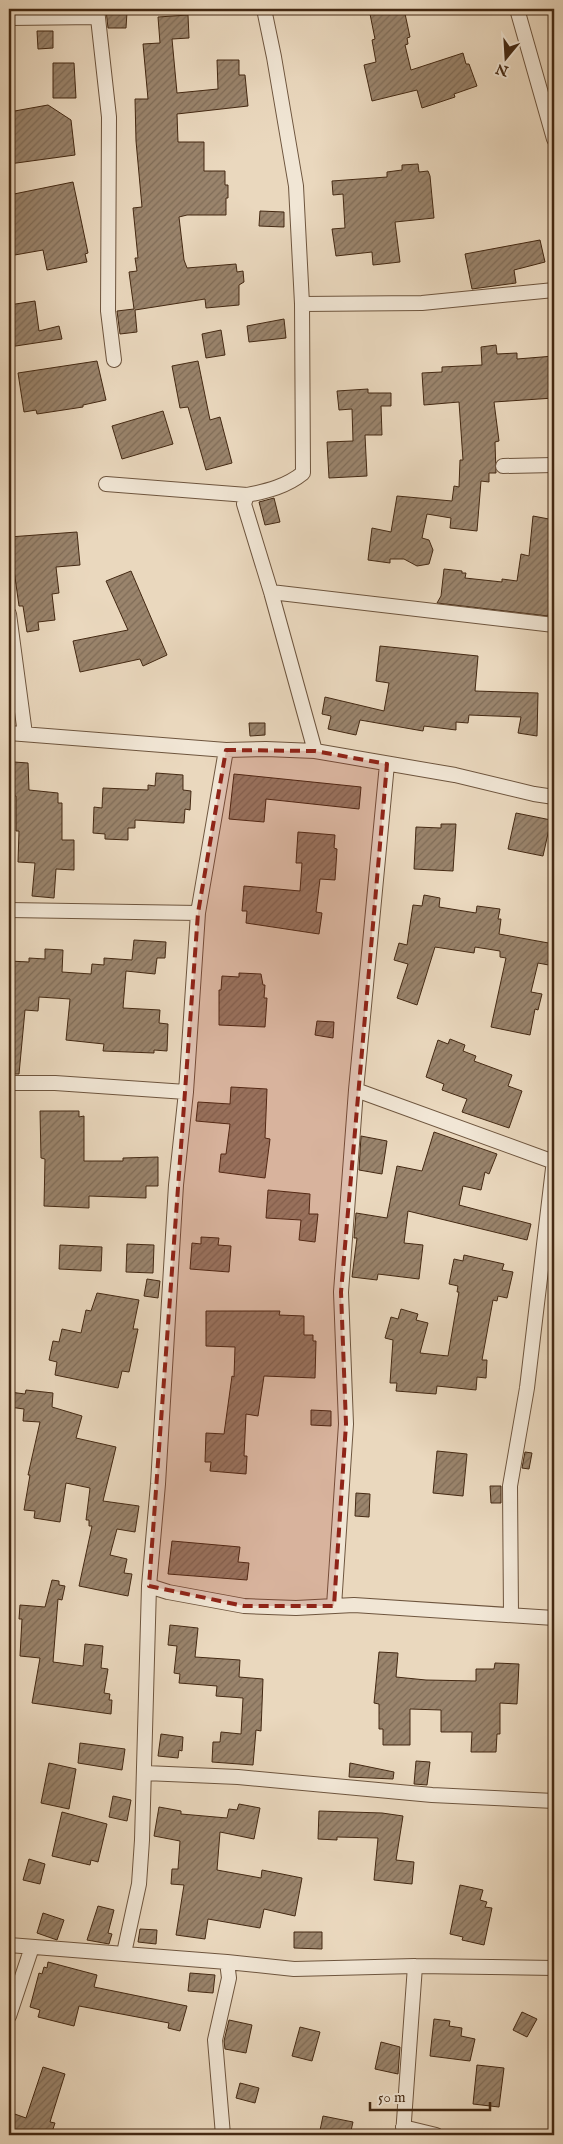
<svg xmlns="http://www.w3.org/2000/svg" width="563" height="2144" font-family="'IM FELL English',serif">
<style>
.building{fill:url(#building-hatch);stroke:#442913}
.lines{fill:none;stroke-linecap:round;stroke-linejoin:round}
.minor-casing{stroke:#6e553e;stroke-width:16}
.minor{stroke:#f1e6d5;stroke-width:14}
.marked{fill:#8f2418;fill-opacity:0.2;stroke:#8f2418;stroke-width:4;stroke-dasharray:10 6;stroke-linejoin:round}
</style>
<defs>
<pattern id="building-hatch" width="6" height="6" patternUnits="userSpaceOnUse" patternTransform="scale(1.25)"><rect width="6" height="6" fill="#9a846c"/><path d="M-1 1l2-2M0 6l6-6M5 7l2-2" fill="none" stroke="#7f6c58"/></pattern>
</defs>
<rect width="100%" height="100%" fill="#ead8be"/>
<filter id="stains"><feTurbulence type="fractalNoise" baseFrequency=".004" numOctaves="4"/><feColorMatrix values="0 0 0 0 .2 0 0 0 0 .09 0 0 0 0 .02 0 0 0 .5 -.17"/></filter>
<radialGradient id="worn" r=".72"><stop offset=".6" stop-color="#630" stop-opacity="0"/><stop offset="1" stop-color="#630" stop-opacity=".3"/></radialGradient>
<path class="building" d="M369 9H404L410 37 407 38 408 44 405 45 411 70 463 53 466 64H469L477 86 454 94 455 97 422 108 417 90 372 101 364 65 376 62 372 40 375 39Z
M106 10 127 12 126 28H108Z
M188 15 189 38 172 39 177 93 218 89 217 60H239V75H245L248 106 177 114 178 142H204V171H225V185H228V198H226V215H187L179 217 184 260 187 268 236 264 237 272 243 271 244 282 239 285V305L206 308 205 299 135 310 137 332 120 334 117 311 134 309 129 272 137 271 135 258H138L133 208 142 207 136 141 135 99H148L143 44 160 43 158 17Z
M37 31H53V48L38 49Z
M53 63H74L76 98H53Z
M48 105 71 120 75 155 9 164V112Z
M418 164 419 172 428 171 430 176 434 218 395 222 400 262 373 265 372 252 336 256 332 229 345 228 343 194 333 195 332 181 387 177V172L402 170V165Z
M73 182 88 253 85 254 87 262 47 270 43 250 9 256V195Z
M260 211 284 212V227L259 226Z
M540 240 545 262 514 270 516 283 472 289 465 254Z
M35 301 39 331 59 326 62 339 9 347V305Z
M284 319 286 338 249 342 247 326Z
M221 330 225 355 206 358 202 334Z
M496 345 497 354 517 353V359L554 356V398L494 402 499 441 495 442 496 473H489V482L481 481 477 531 450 528 451 518 427 514 422 538 429 540 433 550 429 564 417 566 404 559H390V563L368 560 372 528 391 532 397 496 452 501 454 486 459 487 460 460H463L459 402 424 405 422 373 442 372V367L482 365 481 347Z
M97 361 106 400 83 405V407L37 414 36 410 24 412 18 373Z
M198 361 210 420 220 417 232 463 206 470 188 407 180 408 172 366Z
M368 389V393H391V406H381L382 435H365L367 476 329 478 327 442 353 441 352 409 339 410 337 391Z
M163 411 173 444 122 459 112 426Z
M274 498 280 522 265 525 259 502Z
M533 516 554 520V591H552L548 616 437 603 441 596 444 569 462 571V573H466L465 578 502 582V579L517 581 521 554 529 556Z
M77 532 80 565 56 567 59 593 52 594 55 620 38 622 39 630 27 632 23 606H19L14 570H11L9 537Z
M131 571 167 655 143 666 140 659 80 672 73 641 128 630 106 581Z
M380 646 478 656 475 691 538 693 537 736 518 733 521 717 469 715 468 723 456 722V730L424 726 423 731 360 720 356 735 328 729 331 716 322 714 325 697 384 711 389 683 376 681Z
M249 723H265V735L250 736Z
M14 762 28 763 29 790 58 793V803H62V840H74V870L56 869 54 898 32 896 35 863 18 862 19 831H16V796L9 795V763H14Z
M156 773 183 775V790L191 791 190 810 185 809 184 823 135 820V828H128V840L105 839V834L93 833 94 807 102 808 103 788 148 790V785L155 786Z
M234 774 361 787 359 809 266 799 264 822 229 819Z
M516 813 551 820 543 856 508 849Z
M441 824H456L453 871 414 869 416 827 441 828Z
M298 832 335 835 334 848 337 849 335 880 320 879 316 912 322 913 319 934 246 923 247 911H242L244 886 300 891 302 863H296Z
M424 895 440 898 439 907 476 913 477 906 500 909 498 919H501L499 934 554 944V966L538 963 531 992 542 994 538 1010 535 1009 530 1035 491 1027 506 958 500 957V951L475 947 474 953 435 947 417 1005 397 998 408 964 394 960 399 943 407 945 413 905 422 906Z
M134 940 166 942 165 958H157L155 974 126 971 123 1008 160 1010 159 1023 168 1024 167 1051 154 1050V1053L103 1051 104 1044 66 1040 70 999 39 997 38 1011 25 1010 19 1074H9L11 998H9V961L29 962V958L45 959V949L63 950 62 972 91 974 92 964 104 965V958L132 960Z
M239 973 261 974 263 985H265L264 998H267L265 1027 219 1025V990H221L222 976 239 977Z
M317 1021 334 1022 333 1038 315 1035Z
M450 1039 465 1045 463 1051 476 1056 474 1061 512 1075 508 1086 522 1091 509 1128 462 1112 467 1099 442 1090 444 1084 426 1077 438 1040 448 1044Z
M231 1087 267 1089 265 1138 270 1139 265 1178 219 1172 221 1154H226L230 1124 196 1121 198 1102 230 1104Z
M40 1111H79V1117L84 1116V1161H123V1158L158 1157V1186H146V1198L89 1196V1208L44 1206 45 1159 41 1158Z
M434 1132 497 1154 489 1174 485 1172 481 1190 463 1186 459 1205 531 1224 527 1240 408 1211 404 1243 423 1245 419 1279 378 1274 377 1280 352 1277 357 1238H354L356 1213 387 1218 397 1166 422 1171Z
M361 1136 387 1141 382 1174 359 1170Z
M268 1190 310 1194 309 1214H318L315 1242 299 1240 301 1220 266 1218Z
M201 1237 219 1238 218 1245 231 1246 229 1272 190 1269 192 1243 201 1244Z
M127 1244 154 1245 153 1273 126 1272Z
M60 1245 102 1247 101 1271 59 1269Z
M464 1255 504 1264 502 1270 513 1272 507 1298 498 1296 497 1301 493 1300 482 1360H487L486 1378 477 1377 476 1390 437 1386 436 1394 396 1391 397 1383H390L393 1340 385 1338 391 1317 398 1319 401 1309 418 1314 416 1320 428 1323 420 1353 448 1356 459 1292H457L458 1286 449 1284 454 1259 463 1261Z
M147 1279 160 1281 158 1298 144 1296Z
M97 1293 139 1300 133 1329H138L129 1372 122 1371 118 1388 55 1375 57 1362 49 1360 53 1341 59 1342 62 1329 81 1333 86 1310 91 1311Z
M206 1311H280L279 1315 304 1316V1335H313V1341H316L315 1378 264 1376 258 1416 246 1414 244 1456H247L246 1474 210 1471 211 1462H205L206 1433 224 1434 232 1376 234 1377 235 1347 206 1346Z
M26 1390 53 1393 52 1407 82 1416 76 1438 116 1447 103 1501 139 1506 135 1532 117 1529 110 1555 127 1559 124 1573 132 1574 128 1596 79 1586 92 1526H89V1520H86L90 1488 66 1483 60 1522 34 1518 35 1511 24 1510 30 1475H28L40 1422 23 1421 24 1409 9 1407V1400L10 1392 25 1394Z
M311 1410 331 1411V1426L311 1425Z
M437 1451 467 1454 463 1496 433 1493Z
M525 1452 532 1453 529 1469 522 1468Z
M490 1486H501V1503H491Z
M356 1493 370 1494 369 1517 355 1516Z
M172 1541 240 1547 238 1562 249 1563 247 1580 168 1574Z
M52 1580 59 1581V1585L65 1586 62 1600 58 1599 53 1662 83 1666 85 1644 103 1646 101 1668 108 1669 104 1693 110 1694 109 1700H112L111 1714 32 1703 40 1658 20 1656 22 1619H19L20 1605 45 1607Z
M170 1625 198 1628 195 1657 240 1660 239 1677 263 1679 261 1731 256 1730 253 1765 212 1762 213 1742H220L221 1732 241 1734 243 1698 216 1696 217 1686 179 1683 180 1674 174 1673 177 1646 168 1645Z
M379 1652 398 1653 396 1677 426 1680 476 1681V1669H494L495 1663 519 1664 517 1704 500 1703V1734H497L496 1752H471L472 1732H441V1710L410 1709V1745H383V1729H379V1704L374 1703Z
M161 1734 183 1737 182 1751 179 1750 178 1758 158 1756Z
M80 1743 125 1749 122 1770 78 1763Z
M416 1761 430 1762 427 1785 414 1784Z
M49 1763 76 1769 69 1809 41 1803Z
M350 1763 394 1772 393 1779 349 1777Z
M113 1796 131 1800 127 1821 109 1817Z
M239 1804 260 1808 254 1839 220 1832 217 1870 261 1878 262 1870 302 1878 295 1916 264 1909 260 1928 208 1919 205 1939 176 1935 184 1885 171 1884 172 1869H178L180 1841 154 1836 159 1807 181 1811V1814L227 1818 229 1809 237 1810Z
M319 1811 382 1813 403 1816 396 1860 414 1862 412 1884 374 1880 378 1838 337 1837V1840L318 1839Z
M62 1812 107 1824 98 1862 91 1860 90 1865 52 1856Z
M29 1859 45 1864 40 1884 23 1880Z
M460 1885 483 1890 480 1900 487 1902 485 1907 492 1908 484 1945 462 1940 463 1937 450 1934Z
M98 1906 114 1910 108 1933 112 1934 109 1944 87 1940Z
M43 1913 64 1920 57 1940 37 1933Z
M140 1929 157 1930 156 1944 138 1942Z
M294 1932H322V1949L294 1948Z
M48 1962 97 1975 94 1987 187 2006 180 2031 168 2028 169 2023 79 2006 74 2026 38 2017 40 2010 30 2007 39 1973 42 1974 44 1967 47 1968Z
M190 1973 215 1975 213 1993 188 1991Z
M522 2012 537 2019 527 2037 513 2030Z
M434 2019 450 2021 449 2026 462 2028 461 2036 475 2039 470 2061 430 2056Z
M229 2020 252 2025 246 2053 225 2049 224 2041Z
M300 2027 320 2032 312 2061 292 2056Z
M381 2042 400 2047 398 2074 375 2069Z
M477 2065 504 2068 499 2107 473 2104Z
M43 2067 65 2074 50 2122 55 2123 51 2135H9V2112L26 2118Z
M240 2083 259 2088 255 2103 236 2098Z
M323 2116 353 2122 350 2135H319Z"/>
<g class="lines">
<defs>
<path id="minor" d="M97 9 109 117 108 311 114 360
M264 9 274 57 296 186 302 304 303 473C287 486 268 491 247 495L244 504 271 592 315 751
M517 9 554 139
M9 18 98 17
M302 304 422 303 554 290
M503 466 554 465
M106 484 247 495
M271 592 554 625
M9 614 25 734
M9 733 226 750 266 749 315 751 455 775 534 794 554 797
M9 910 198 913
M9 1083H55L186 1092
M356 1090 554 1162
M149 1586 168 1592 244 1606 296 1608 354 1605 554 1618
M334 1606 346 1424 341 1292 356 1090 387 764
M511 1614 510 1486 527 1388 554 1160
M145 1773 238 1777 432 1795 554 1801
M9 1945 227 1962 294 1969 415 1966 554 1968
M124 1953 139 1884 142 1840 149 1586 158 1484 176 1185 186 1092 198 913 226 750
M9 2016 32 1947
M403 2127 436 2135
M223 2135 215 2040 229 1978 227 1962
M403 2135 415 1966"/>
</defs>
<use href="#minor" class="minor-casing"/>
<use href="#minor" class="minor"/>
</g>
<path class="marked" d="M226 750 315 751 387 764 341 1292 346 1424 334 1606H244L149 1586 198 913Z"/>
<rect width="563" height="2144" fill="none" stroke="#ead8be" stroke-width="30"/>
<rect x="10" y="10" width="543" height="2124" fill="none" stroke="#442913" stroke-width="2.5"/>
<rect x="15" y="15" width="533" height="2114" fill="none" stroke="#442913"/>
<g transform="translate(506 58) rotate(198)" stroke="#f1e6d5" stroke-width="4" paint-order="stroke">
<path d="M0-4L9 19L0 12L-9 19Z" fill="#442913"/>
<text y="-8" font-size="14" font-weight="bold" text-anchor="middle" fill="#442913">N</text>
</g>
<path d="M370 2102v8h120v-8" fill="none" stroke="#442913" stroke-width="2.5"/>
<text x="378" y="2102" font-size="15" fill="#442913" stroke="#f1e6d5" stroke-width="4" paint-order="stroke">50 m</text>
<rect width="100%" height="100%" filter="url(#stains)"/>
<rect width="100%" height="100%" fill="url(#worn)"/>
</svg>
